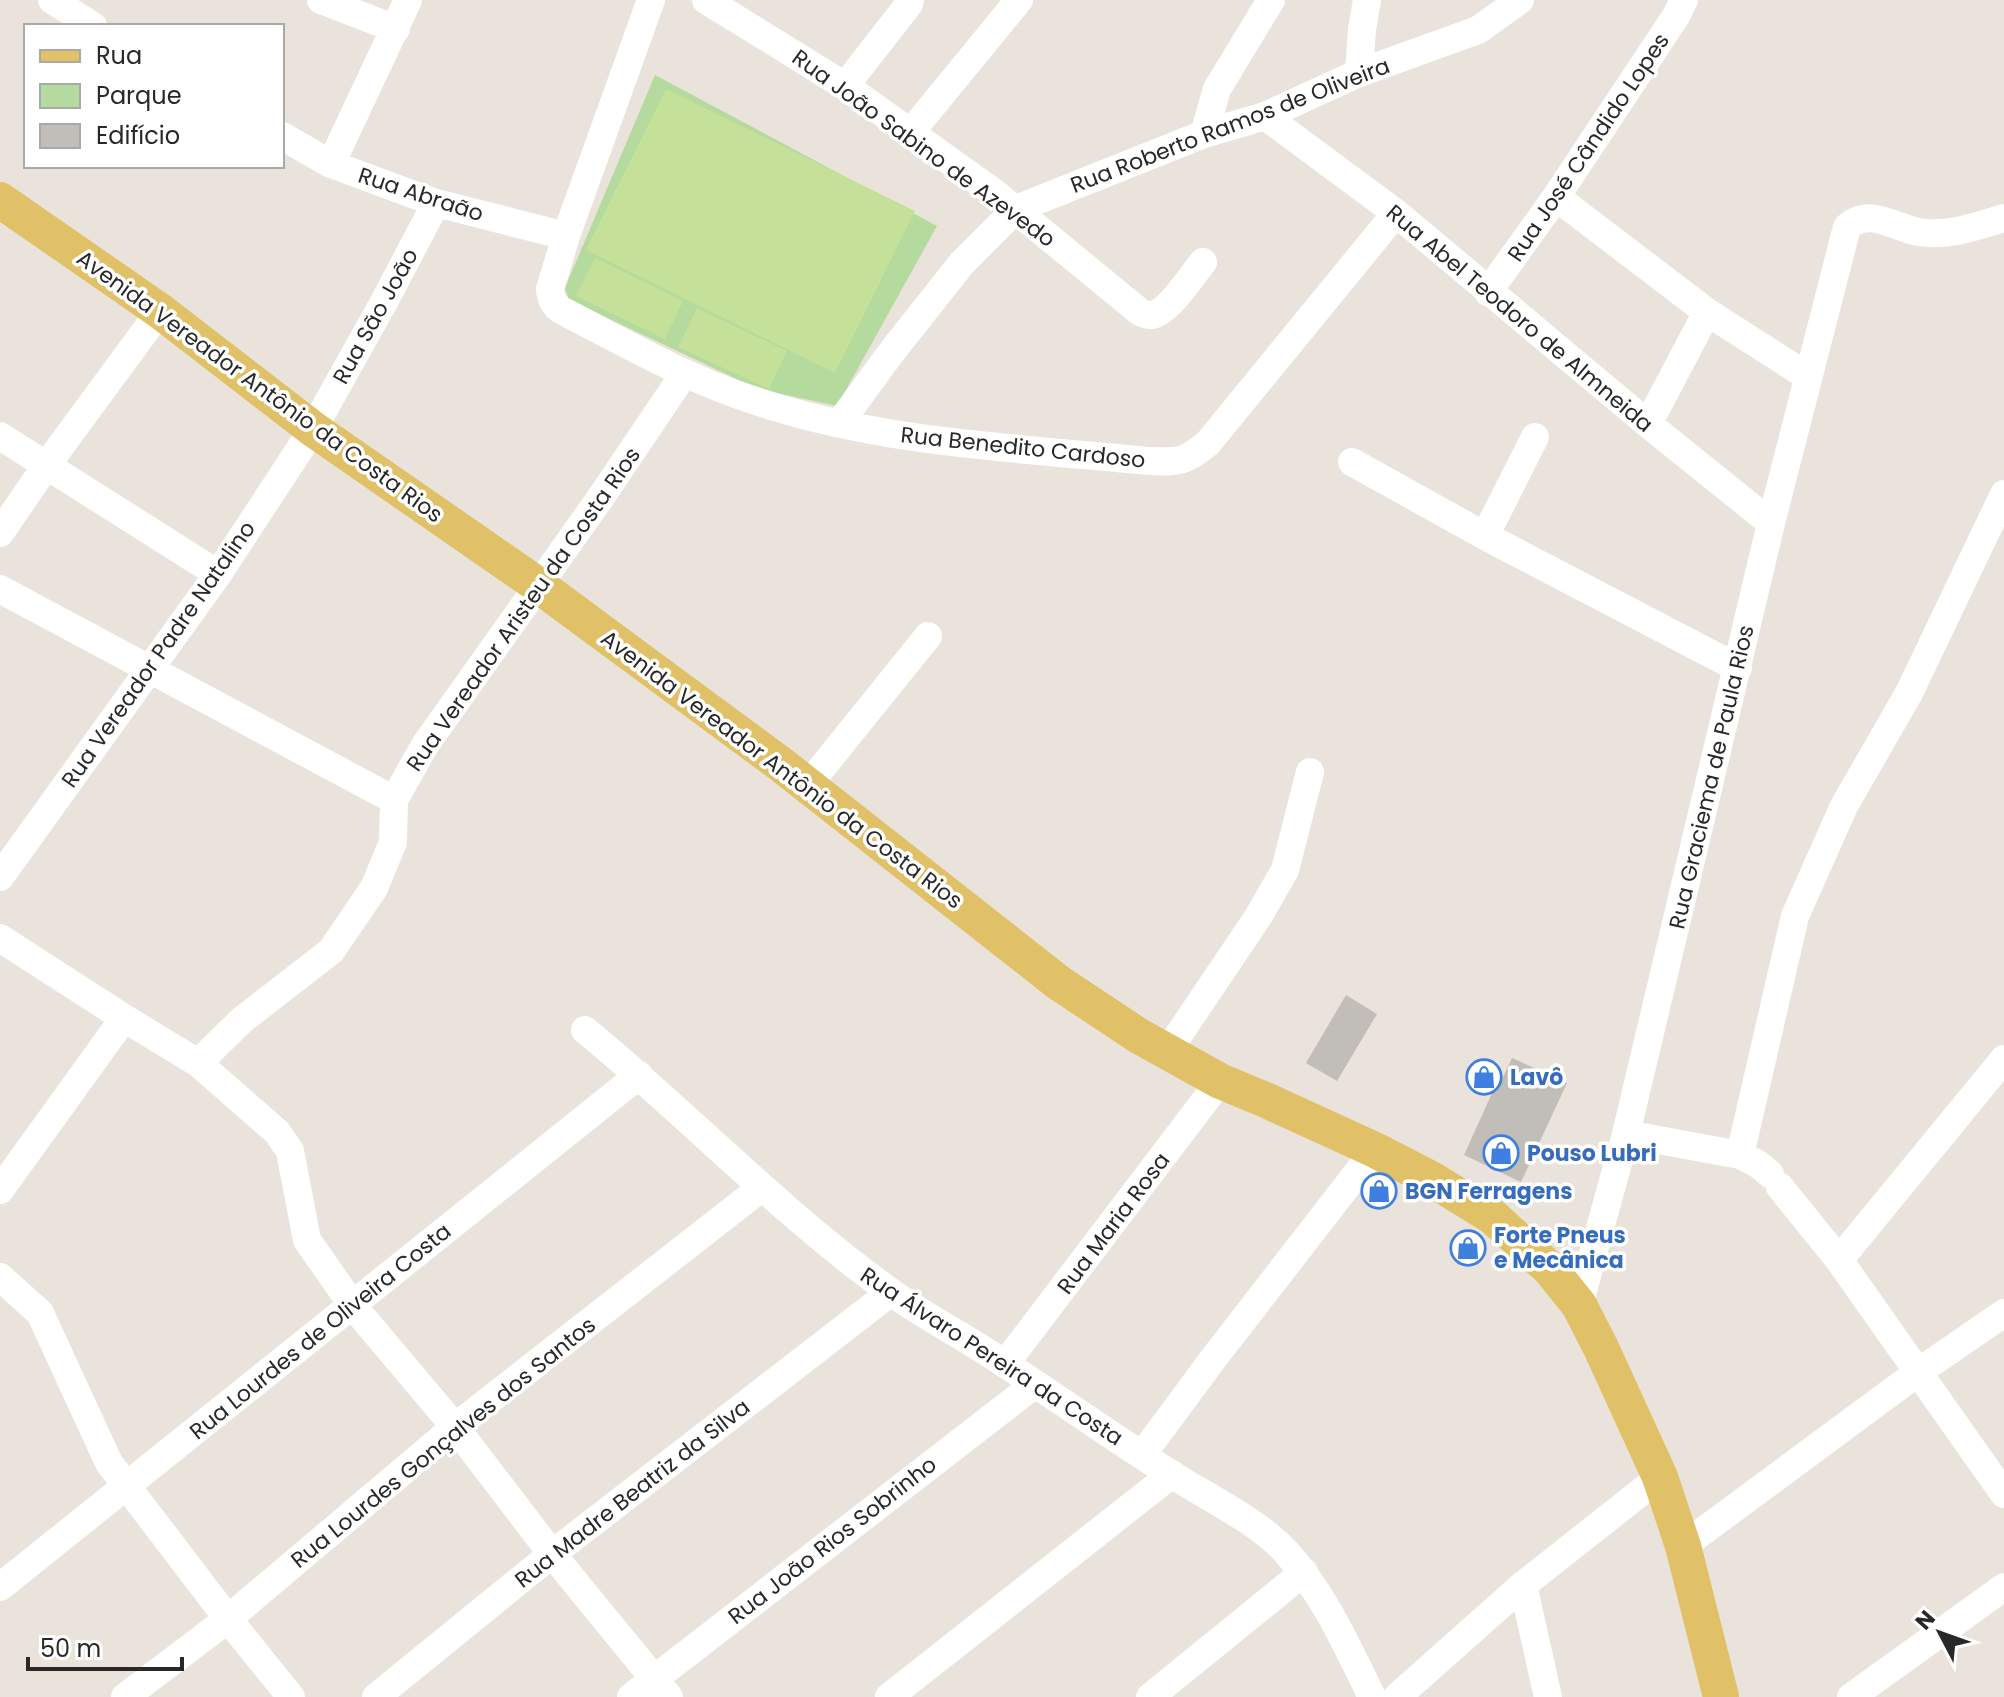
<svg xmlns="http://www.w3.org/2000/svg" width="2004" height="1697" font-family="Poppins,sans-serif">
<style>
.green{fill:#b4da9d}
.pitch{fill:#c5e199}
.building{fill:#c1bdb8}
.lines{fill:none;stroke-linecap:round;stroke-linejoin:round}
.minor{stroke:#fff;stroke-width:28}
.major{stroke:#e1c168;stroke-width:36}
.labels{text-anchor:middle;stroke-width:7;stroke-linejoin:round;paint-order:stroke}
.street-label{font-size:22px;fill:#282828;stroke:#fff}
.shop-label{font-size:22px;font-weight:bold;fill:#366cbe;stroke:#fff;text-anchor:start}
</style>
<rect width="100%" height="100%" fill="#e9e3db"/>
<path class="green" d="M655 75 937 226 837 406 758 389 569 300 565 288Z"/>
<path class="pitch" d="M666 89 915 211 835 373 586 250Z
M595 258 683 301 665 339 576 296Z
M697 308 787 351 769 389 678 347Z"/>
<path class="building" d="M1346 995 1377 1014 1337 1081 1306 1063Z
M1512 1058 1567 1083 1521 1182 1464 1155 1493 1091 1496 1092Z"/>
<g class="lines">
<path class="minor" d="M52 0 93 26
M321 0 396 29
M651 0 566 236 550 289C551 299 553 304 561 310 623 342 685 378 753 400 879 443 1017 448 1149 461 1178 462 1184 463 1208 443L1396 213
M706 0 845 86 996 194 1140 312C1145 314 1147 316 1152 315 1168 313 1193 274 1203 262
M1359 73 1362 30 1367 0
M845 86 909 4 910 0
M1265 116 1396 213 1648 424 1771 523
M910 133 1019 0
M1204 134 1217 89 1271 0
M282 136 331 164 436 203 566 236
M331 164 408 0
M1556 197 1707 312 1807 376
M1488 292 1556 197 1676 16 1684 0
M839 424 890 354 962 263 1016 209 1204 134 1265 116 1359 73 1478 30 1520 0
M1648 424 1707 312
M0 436 218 574
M1352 462 1485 536 1738 668
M0 533 46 466 160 311
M1485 536 1535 437
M0 589 394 800
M808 785 928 636
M0 877 218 574 313 429 385 300 436 203
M0 938 124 1018 198 1063 277 1132 290 1151 307 1240 353 1306 455 1427 552 1554 669 1697
M585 1030C688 1115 780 1212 888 1290 925 1317 967 1338 1005 1364 1061 1400 1115 1439 1171 1474 1207 1497 1258 1521 1286 1552 1323 1592 1348 1648 1372 1697
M1167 1052 1258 917 1285 870 1310 772
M198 1063 242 1020 331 951 374 888 393 842 394 800 425 745 599 500 684 374
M1626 1134 1740 1155 1758 1164 1770 1174
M1740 1155 1795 916 1844 806 1909 693 2004 494
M1780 1187 1839 1260 2004 1494
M0 1190 124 1018
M1839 1260 2004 1059
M0 1277 40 1313 109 1463 228 1619 291 1697
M1579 1305 1626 1134 1771 523 1847 227C1869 207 1893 227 1918 232 1948 237 1976 226 2004 218
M1005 1364 1220 1081
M1142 1455 1213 1359 1375 1150
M1683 1546 1917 1373 2004 1313
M1523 1585 1548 1697
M0 1587 639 1075
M125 1697 228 1619 455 1427 761 1188
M376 1697 552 1554 891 1292
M631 1697 1035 1384
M889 1697 1172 1474
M1150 1697 1304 1572
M1397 1697 1523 1585 1660 1477
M1851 1697 2004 1587"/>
<path class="major" d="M0 200 160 311 313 429 538 585 783 766 1059 983 1139 1036 1220 1081 1268 1101 1375 1150 1433 1180 1493 1217 1550 1269 1579 1305 1601 1348 1660 1477 1683 1546 1721 1697"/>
</g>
<defs>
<symbol id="shop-ring" viewBox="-11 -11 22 22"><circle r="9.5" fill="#fff" stroke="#3f7fe0" stroke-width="1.5"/><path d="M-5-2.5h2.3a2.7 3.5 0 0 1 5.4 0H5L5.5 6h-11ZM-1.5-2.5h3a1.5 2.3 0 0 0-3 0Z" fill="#3f7fe0"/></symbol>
</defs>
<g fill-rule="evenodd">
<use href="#shop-ring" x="1464" y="1057" width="40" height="40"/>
<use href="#shop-ring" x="1481" y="1133" width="40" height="40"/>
<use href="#shop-ring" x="1359" y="1171" width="40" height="40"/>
<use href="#shop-ring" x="1448" y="1228" width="40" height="40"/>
</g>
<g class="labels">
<g class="street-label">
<text transform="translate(1230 125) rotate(-21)" y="8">Rua Roberto Ramos de Oliveira</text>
<text transform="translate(1588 147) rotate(-56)" y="8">Rua José Cândido Lopes</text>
<text transform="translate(924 148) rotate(36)" y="8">Rua João Sabino de Azevedo</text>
<text transform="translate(421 194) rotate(18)" y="8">Rua Abraão</text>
<text transform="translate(375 316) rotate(-61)" y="8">Rua São João</text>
<text transform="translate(1520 318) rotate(40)" y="8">Rua Abel Teodoro de Almneida</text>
<text transform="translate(260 386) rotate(36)" y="8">Avenida Vereador Antônio da Costa Rios</text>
<text transform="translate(1023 447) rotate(6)" y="8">Rua Benedito Cardoso</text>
<text transform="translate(523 609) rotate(-55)" y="8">Rua Vereador Aristeu da Costa Rios</text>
<text transform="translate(158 654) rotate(-55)" y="8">Rua Vereador Padre Natalino</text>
<text transform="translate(782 769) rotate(37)" y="8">Avenida Vereador Antônio da Costa Rios</text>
<text transform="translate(1711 777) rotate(-77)" y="8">Rua Graciema de Paula Rios</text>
<text transform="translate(1113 1223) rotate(-53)" y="8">Rua Maria Rosa</text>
<text transform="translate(320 1331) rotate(-39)" y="8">Rua Lourdes de Oliveira Costa</text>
<text transform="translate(992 1356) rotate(33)" y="8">Rua Álvaro Pereira da Costa</text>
<text transform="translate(443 1442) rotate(-39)" y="8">Rua Lourdes Gonçalves dos Santos</text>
<text transform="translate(632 1493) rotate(-38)" y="8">Rua Madre Beatriz da Silva</text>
<text transform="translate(832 1540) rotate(-38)" y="8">Rua João Rios Sobrinho</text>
</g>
<g class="shop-label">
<text x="1510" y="1085">Lavô</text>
<text x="1527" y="1161">Pouso Lubri</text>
<text x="1405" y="1199">BGN Ferragens</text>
<text x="1494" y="1243">Forte Pneus<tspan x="1494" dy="25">e Mecânica</tspan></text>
</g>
</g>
<rect x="24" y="24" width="260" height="144" fill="#ffffff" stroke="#a9a9a9" stroke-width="2"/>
<rect x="40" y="50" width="40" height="12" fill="#e1c168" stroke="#a9a9a9" stroke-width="2"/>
<text x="96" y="64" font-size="24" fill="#282828">Rua</text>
<rect x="40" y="84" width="40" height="24" fill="#b4da9d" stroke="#a9a9a9" stroke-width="2"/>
<text x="96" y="104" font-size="24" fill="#282828">Parque</text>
<rect x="40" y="124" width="40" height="24" fill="#c1bdb8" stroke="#a9a9a9" stroke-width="2"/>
<text x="96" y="144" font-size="24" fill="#282828">Edifício</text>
<g transform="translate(1940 1633) rotate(311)" stroke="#ffffff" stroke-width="6" paint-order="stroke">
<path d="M0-6L14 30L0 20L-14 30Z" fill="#282828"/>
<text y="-12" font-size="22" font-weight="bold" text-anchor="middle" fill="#282828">N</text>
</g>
<path d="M28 1657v12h154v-12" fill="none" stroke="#282828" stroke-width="4"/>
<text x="40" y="1657" font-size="24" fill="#282828" stroke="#ffffff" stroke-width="6" paint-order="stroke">50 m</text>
</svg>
